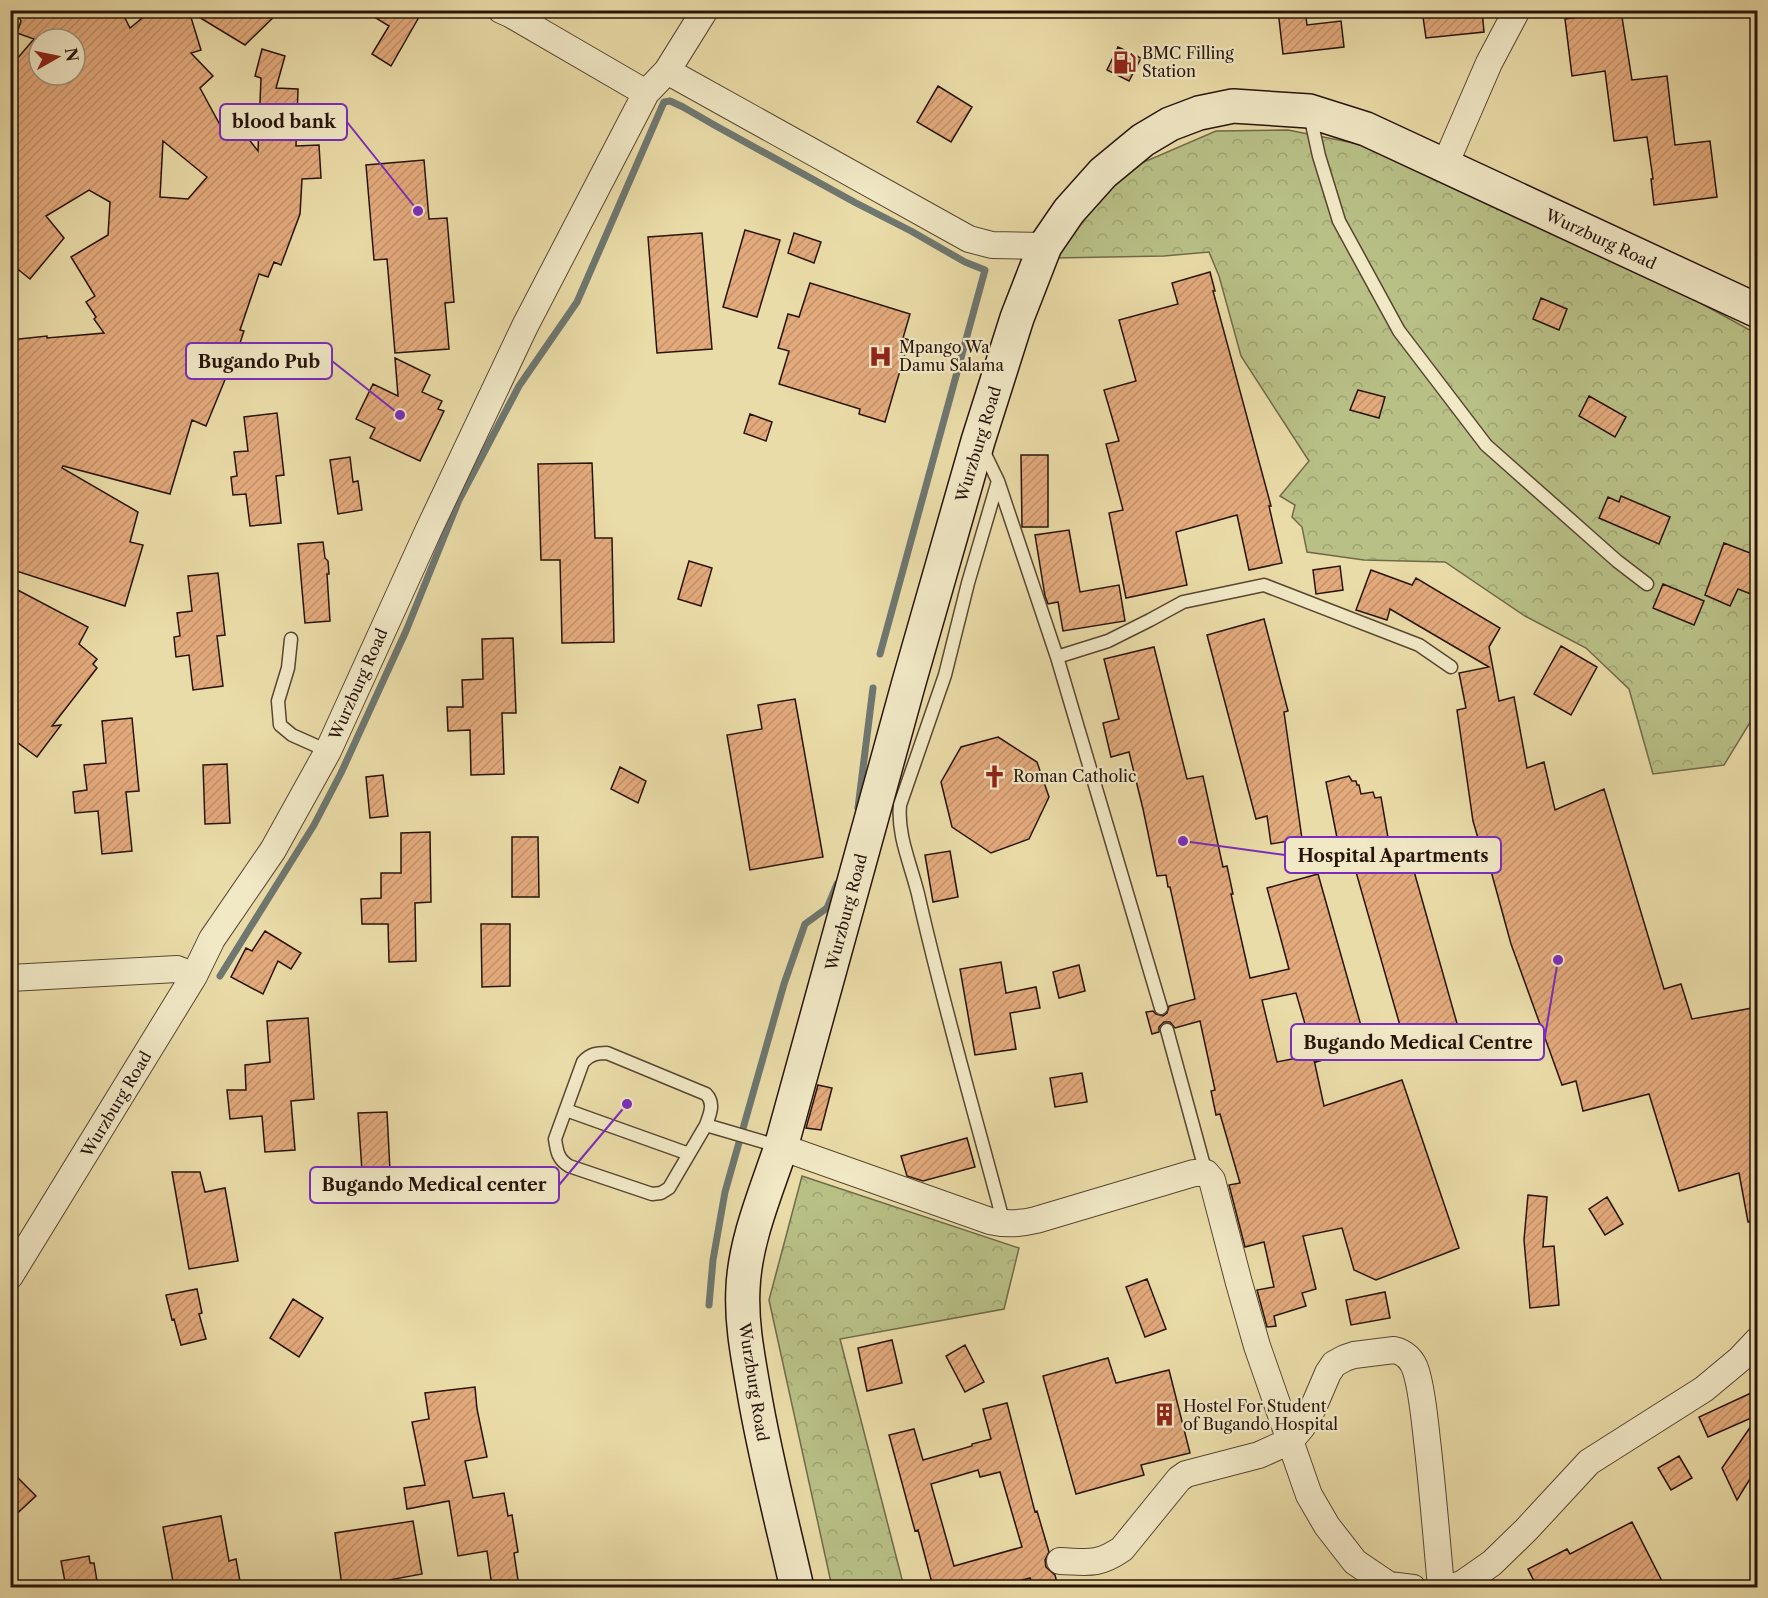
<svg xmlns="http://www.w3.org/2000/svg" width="1768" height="1598" font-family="'Libre Caslon Text',serif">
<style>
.forest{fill:url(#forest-crowns);stroke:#706a48;stroke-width:1.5}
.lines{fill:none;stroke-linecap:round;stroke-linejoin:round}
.stream{stroke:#6e7770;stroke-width:7}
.building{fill:url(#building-hatch);stroke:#28140b;stroke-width:1.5;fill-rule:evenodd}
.lane-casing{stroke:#584632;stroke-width:15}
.street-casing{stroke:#584632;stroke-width:28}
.secondary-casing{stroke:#28140b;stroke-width:36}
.lane{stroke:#f1e8c6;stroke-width:12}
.street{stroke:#f1e8c6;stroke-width:26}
.secondary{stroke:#f1e8c6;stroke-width:33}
.labels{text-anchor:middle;stroke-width:4.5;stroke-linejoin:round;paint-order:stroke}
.poi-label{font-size:16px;fill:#28140b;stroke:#f1e8c6;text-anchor:start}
.street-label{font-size:16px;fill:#28140b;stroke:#f1e8c6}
.leader{fill:none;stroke:#7b2cbf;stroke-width:2}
.callout-dot{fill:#7b2cbf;stroke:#f1e8c6;stroke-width:2}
.callout{fill:#f1e8c6;stroke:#7b2cbf;stroke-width:2}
.callout-label{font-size:18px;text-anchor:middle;font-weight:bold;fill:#28140b}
</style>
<defs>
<pattern id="forest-crowns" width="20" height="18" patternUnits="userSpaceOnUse" patternTransform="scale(1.5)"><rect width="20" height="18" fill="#b8c086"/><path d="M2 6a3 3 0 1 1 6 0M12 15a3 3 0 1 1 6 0" fill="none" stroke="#9ea472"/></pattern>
<pattern id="building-hatch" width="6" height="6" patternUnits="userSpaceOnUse" patternTransform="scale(1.5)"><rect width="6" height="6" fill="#e3aa7c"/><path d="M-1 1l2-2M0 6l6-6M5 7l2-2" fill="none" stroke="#c3916a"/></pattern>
</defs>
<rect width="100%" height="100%" fill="#eadca8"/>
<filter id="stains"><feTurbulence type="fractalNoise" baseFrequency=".00333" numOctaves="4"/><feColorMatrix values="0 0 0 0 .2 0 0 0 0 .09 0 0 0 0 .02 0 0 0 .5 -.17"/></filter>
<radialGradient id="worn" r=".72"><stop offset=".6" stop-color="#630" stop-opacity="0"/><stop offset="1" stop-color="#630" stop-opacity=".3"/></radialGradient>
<path class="forest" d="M1757 10 1758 13H1619L1607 11Z
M1288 130 1389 150 1624 261 1757 334V711L1724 765 1653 774 1629 689 1586 648 1525 616 1445 562 1364 560 1307 552 1302 527 1292 517 1295 505 1280 496 1309 461 1241 356 1219 276 1209 252 1164 256 1055 258 1116 174 1216 131Z
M802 1176 1019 1248 1004 1309 840 1339 904 1587H832L769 1300Z"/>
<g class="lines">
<path class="stream" d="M858 808 873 688
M220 976 314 825 341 773 406 631 459 500 519 386 577 302 664 102 670 101 683 107 716 126 856 203 911 231 965 262 985 270 880 654
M709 1305 713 1260 725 1192 784 984 805 924 827 908 837 884"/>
</g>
<path class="building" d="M15 10H121L130 28 152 10H281L245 45 189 11 201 50 191 53 213 76 200 88 225 134 237 124 258 151 261 78 255 76 262 49 285 56 276 88 298 89 296 146 319 145 321 178 302 179 300 214 281 265 274 262 268 277 259 274 240 330 244 331 240 343 206 426 192 420 170 494 63 466 62 468 138 512 130 542 143 545 125 606 10 569V340L47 336V338L104 333 94 319 96 317 86 302 95 296 71 257 108 235 110 202 89 190 46 216 64 238 30 279 10 263V67L34 39 17 33 21 21ZM39 39H75V75H39ZM163 141 207 177 188 199 160 197Z
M363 10H423L391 66 372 54 389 26Z
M1278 10H1305L1307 25 1341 21 1344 47 1283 54Z
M1422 10H1482L1484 32 1426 38Z
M1621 11 1632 80 1667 76 1675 145 1710 141 1717 197 1654 205 1651 179H1653L1647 137 1614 141 1605 71 1572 76 1565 19Z
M1118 47 1141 58 1129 81 1107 70Z
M938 86 972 107 951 142 917 122Z
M424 160 429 219 447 218 454 302 445 303 449 349 395 353 387 259 374 260 366 165Z
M745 230 780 240 757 317 723 307Z
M702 233 712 349 657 353 648 237Z
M794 233 821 242 814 263 788 253Z
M1210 272 1215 291H1213L1271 506H1269L1282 563 1249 570 1237 515 1176 532 1187 585 1126 598 1109 513 1123 510 1106 444 1119 441 1104 390 1136 381 1119 320 1178 304 1172 283Z
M810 283 910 314 903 338 909 340 885 422 859 414 860 409 779 384 789 351 778 348 788 314 799 317Z
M1541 298 1567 309 1559 330 1533 319Z
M395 358 430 375 422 392 442 401 438 409 444 411 420 461 370 438 375 428 356 419 373 384 398 396Z
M1358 390 1385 397 1379 418 1350 410Z
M1589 396 1626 417 1615 437 1579 416Z
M277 413 284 475 276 476 281 523 250 526 246 494 233 495 231 477 237 476 234 452 248 451 244 417Z
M750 414 772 422 766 441 744 433Z
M1021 455H1048V527H1022Z
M350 457 353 482 358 481 362 510 338 514 330 460Z
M592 463 595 538H612L614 642 562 643 560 560H541L538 464Z
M1621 496 1670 517 1659 544 1599 518 1608 497 1619 502Z
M1069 530 1080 592 1119 585 1125 621 1063 631 1058 602 1048 604 1045 596 1035 535Z
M323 542 325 558 328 561 329 574H327L330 621 305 623 298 544Z
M1724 543 1758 556V577L1751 594 1738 589 1730 606 1705 595Z
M689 561 712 568 701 606 678 599Z
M1340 566 1343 590 1316 594 1313 570Z
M1371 570 1412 585 1416 578 1500 628 1489 647 1499 701 1514 697 1527 768 1544 762 1555 810 1604 789 1664 989 1681 984 1692 1019 1758 1007V1221L1748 1222 1739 1173 1679 1191 1649 1094 1583 1111 1576 1081 1562 1085 1511 944 1488 860 1485 862 1473 821 1457 710 1466 708 1459 673 1489 667 1390 609 1387 620 1356 610Z
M218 573 225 635 217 636 223 686 193 690 189 655 176 657 174 637 180 636 177 613 192 611 188 576Z
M1663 584 1704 601 1694 625 1653 608Z
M10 586 88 627 79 644 97 659 93 664 97 668 52 726 61 725 37 757 10 737Z
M1264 619 1288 711 1284 712 1302 839 1271 844 1267 816 1256 819 1207 635Z
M513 638 516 713H502L504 774 471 775 470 730 448 731 447 707H463L462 680 483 679 482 639Z
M1561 646 1597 667 1571 715 1534 694Z
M1154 647 1187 779 1203 776 1223 867 1227 866 1233 894H1231L1250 978 1289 969 1267 888 1318 874 1367 1047 1316 1062 1296 993 1262 1000 1277 1062 1313 1055 1324 1106 1402 1080 1459 1248 1376 1280 1354 1270 1342 1228 1303 1236 1316 1289 1302 1293 1306 1306 1274 1316 1276 1326 1267 1327 1257 1290 1274 1287 1264 1242 1245 1247 1229 1185 1240 1183 1220 1114 1216 1115 1211 1091 1215 1090 1200 1021 1175 1028 1170 1022H1164L1159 1027V1032L1152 1034 1146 1012 1153 1011 1156 1014 1163 1016 1167 1013 1169 1006 1195 999 1170 887H1168L1166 875 1157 876 1143 809 1129 752 1111 757 1103 723 1119 719 1104 659Z
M795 699 823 857 750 870 727 735 762 729 758 705Z
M132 718 139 791 126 792 132 851 102 854 98 811 75 813 73 792 87 790 84 765 106 763 102 721Z
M998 737 1037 762 1049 797 1029 839 991 853 952 827 941 782 961 747Z
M227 764 230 823 205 824 203 765Z
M620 767 646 781 638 803 611 789Z
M383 775 388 816 370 818 366 777Z
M1349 776 1352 781H1356L1357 785H1359L1361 794 1373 792 1375 798 1381 797 1391 855 1408 850 1458 1027 1405 1043 1350 851 1340 853 1326 782Z
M430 832 431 902 415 903 416 961 389 962 388 924H362L361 899 381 898V873H401V833Z
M512 837H538L539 897H512Z
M950 851 958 897 933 902 925 855Z
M481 924H510V986L482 987Z
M265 931 301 953 291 969 278 961 263 994 231 977 246 948 252 951Z
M1001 962 1006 993 1036 987 1040 1008 1010 1013 1016 1049 975 1055 960 969Z
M1079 965 1085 991 1059 998 1053 972Z
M308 1018 314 1099 291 1101 295 1150 265 1152 262 1116 230 1119 227 1090H246L245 1065 270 1062 267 1021Z
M1082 1073 1087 1102 1055 1107 1050 1078Z
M818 1085 832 1088 821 1130 806 1128Z
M387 1112 390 1171H362L358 1113Z
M967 1138 975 1167 923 1181 907 1176 901 1156Z
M172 1172H200L205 1192 225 1188 238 1261 189 1269Z
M1528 1195 1547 1197 1543 1247 1554 1246 1559 1305 1530 1308 1524 1240Z
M1607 1197 1623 1224 1605 1235 1589 1209Z
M1147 1279 1166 1329 1145 1337 1126 1287Z
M197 1289 202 1313 199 1314 206 1339 181 1345 174 1319 172 1320 166 1295Z
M1385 1292 1390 1318 1351 1325 1346 1300Z
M293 1299 323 1318 299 1357 270 1338Z
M892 1340 902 1383 867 1391 858 1348Z
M965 1345 984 1382 965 1392 946 1356Z
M1108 1358 1116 1383 1169 1370 1190 1453 1141 1465 1144 1475 1076 1494 1043 1376Z
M475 1387 477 1409 487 1457 465 1461 473 1498 504 1493 508 1516 512 1515 518 1552 514 1553 519 1587H492L487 1551 458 1556 449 1501 407 1509 404 1488 425 1485 412 1422 429 1419 425 1393Z
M1751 1393 1758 1406V1415L1708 1437 1699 1417Z
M1007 1403 1035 1512 1037 1511 1049 1552 1045 1560 1046 1567 1055 1575 1058 1587H1033L1030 1578 997 1587H933L918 1530 915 1531 889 1435 914 1429 923 1460 972 1446V1444L991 1439 983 1409ZM978 1470 980 1477 1000 1472 1022 1547 954 1566 931 1484Z
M1758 1416V1466L1737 1500 1722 1468Z
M1679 1456 1692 1478 1671 1490 1658 1468Z
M10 1470 36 1496 10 1520Z
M221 1516 229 1561 236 1559 241 1587H174L163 1527Z
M413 1521 422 1574 389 1580 390 1587H370V1583L342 1587 335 1533Z
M1632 1522 1665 1587H1537L1528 1569 1567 1549 1570 1554Z
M89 1556 90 1563H94L98 1587H66L61 1561Z"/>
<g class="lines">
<defs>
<path id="lane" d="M1310 115 1319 156 1339 221 1399 331 1486 445 1617 561 1647 584
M983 450 998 481 1057 657 1161 1008
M998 481 968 583 945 675 900 805C897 835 911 865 918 894 943 1005 975 1114 1004 1224
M291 639 288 668 278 701 280 725 292 735 328 751
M1057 657 1108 641 1150 620 1183 602 1264 585 1419 645 1451 667
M1167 1030 1206 1173
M566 1110 689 1154
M706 1125 669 1188 661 1193 652 1194 569 1166C558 1159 557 1152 555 1139L583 1062C590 1054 597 1053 607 1053L706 1094C715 1103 710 1114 706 1125L781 1147"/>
<path id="street" d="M501 10 510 14 646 93
M667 71 969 239 992 245 1045 246
M1444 167 1489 63 1517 10
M10 978 177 969 194 976
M781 1147 990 1221C1007 1225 1020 1224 1036 1220L1194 1173H1206L1212 1180 1239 1283 1257 1346 1309 1495 1327 1526 1355 1562 1389 1585 1413 1588
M10 1276 194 976 212 939 273 850 328 751 429 529 525 326 646 93 667 71 705 10
M1060 1561C1088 1562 1097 1566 1122 1549L1179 1479 1186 1474 1259 1455 1290 1441 1302 1427 1313 1408 1328 1373 1334 1364 1345 1358 1354 1355 1394 1350C1405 1352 1413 1361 1416 1371 1423 1394 1425 1425 1428 1449 1433 1495 1437 1541 1441 1588
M1447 1588 1462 1584 1492 1563 1526 1530 1589 1462 1704 1389 1740 1359 1758 1340"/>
<path id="secondary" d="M797 1588C782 1522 765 1457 754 1392 748 1357 741 1323 743 1288 745 1240 766 1192 781 1147L909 682 978 441 1017 318 1045 246 1069 211 1103 173 1143 140 1170 124 1199 113 1233 106 1309 111 1366 129 1758 311"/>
</defs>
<use href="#lane" class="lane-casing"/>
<use href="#street" class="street-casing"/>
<use href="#secondary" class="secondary-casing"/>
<use href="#lane" class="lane"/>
<use href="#street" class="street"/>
<use href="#secondary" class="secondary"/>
</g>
<defs>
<symbol id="fuel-bare" viewBox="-9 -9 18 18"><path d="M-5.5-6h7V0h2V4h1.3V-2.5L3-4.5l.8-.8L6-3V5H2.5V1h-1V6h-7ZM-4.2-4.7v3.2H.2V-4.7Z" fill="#8f2418" stroke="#f1e8c6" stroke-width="2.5" paint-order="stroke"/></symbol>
<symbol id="hospital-bare" viewBox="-9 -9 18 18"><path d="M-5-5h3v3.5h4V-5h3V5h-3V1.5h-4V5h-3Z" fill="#8f2418" stroke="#f1e8c6" stroke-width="2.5" paint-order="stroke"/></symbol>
<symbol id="church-bare" viewBox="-9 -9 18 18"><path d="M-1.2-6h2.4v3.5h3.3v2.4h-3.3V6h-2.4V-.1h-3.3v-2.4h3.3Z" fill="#8f2418" stroke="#f1e8c6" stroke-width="2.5" paint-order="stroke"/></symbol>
<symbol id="building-bare" viewBox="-9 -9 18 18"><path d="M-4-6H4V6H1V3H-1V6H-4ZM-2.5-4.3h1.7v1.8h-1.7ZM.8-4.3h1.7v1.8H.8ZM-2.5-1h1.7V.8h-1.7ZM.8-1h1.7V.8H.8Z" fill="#8f2418" stroke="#f1e8c6" stroke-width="2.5" paint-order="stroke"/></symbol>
</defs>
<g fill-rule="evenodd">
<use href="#fuel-bare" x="1108" y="46" width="33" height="33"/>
<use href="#hospital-bare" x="864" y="340" width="33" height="33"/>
<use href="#church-bare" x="978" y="760" width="33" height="33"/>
<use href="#building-bare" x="1148" y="1398" width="33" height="33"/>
</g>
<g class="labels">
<g class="poi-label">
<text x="1142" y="59">BMC Filling<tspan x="1142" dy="18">Station</tspan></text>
<text x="899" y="353">Mpango Wa<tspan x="899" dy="18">Damu Salama</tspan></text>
<text x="1013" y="782">Roman Catholic</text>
<text x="1183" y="1412">Hostel For Student<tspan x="1183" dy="18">of Bugando Hospital</tspan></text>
</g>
<g class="street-label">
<text transform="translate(1601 239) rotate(25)" y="6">Wurzburg Road</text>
<text transform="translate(978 444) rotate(-73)" y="6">Wurzburg Road</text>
<text transform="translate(358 684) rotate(-66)" y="6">Wurzburg Road</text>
<text transform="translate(846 912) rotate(-75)" y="6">Wurzburg Road</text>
<text transform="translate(116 1104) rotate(-59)" y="6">Wurzburg Road</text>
<text transform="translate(754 1382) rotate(81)" y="6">Wurzburg Road</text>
</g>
</g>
<path class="leader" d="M418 211L347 122M400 415L332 361M1183 841L1285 855M1558 960L1544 1042M627 1104L559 1185"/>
<g class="callout-dot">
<circle cx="418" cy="211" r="6"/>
<circle cx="400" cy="415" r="6"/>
<circle cx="1183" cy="841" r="6"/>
<circle cx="1558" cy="960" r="6"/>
<circle cx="627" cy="1104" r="6"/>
</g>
<g class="callout">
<rect x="220" y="104" width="127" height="36" rx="6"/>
<rect x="186" y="343" width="146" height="36" rx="6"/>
<rect x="1285" y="837" width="216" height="36" rx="6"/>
<rect x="1291" y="1024" width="253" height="36" rx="6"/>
<rect x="310" y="1167" width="249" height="36" rx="6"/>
</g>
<g class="callout-label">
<text x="284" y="128">blood bank</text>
<text x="259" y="368">Bugando Pub</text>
<text x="1393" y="862">Hospital Apartments</text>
<text x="1418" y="1049">Bugando Medical Centre</text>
<text x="434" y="1191">Bugando Medical center</text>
</g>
<rect width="1768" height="1598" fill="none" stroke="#eadca8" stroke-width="36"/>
<rect x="12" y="12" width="1744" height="1574" fill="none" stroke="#28140b" stroke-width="3"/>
<rect x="18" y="18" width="1732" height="1562" fill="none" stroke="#28140b" stroke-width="1.5"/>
<g transform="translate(57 57) rotate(81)"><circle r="28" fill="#f1e8c6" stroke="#a1937b" stroke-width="1.5"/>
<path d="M0-4.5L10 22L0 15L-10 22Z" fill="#8f2418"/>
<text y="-9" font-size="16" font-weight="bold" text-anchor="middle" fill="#28140b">N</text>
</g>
<rect width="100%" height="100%" filter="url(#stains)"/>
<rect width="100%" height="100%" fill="url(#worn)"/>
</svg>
